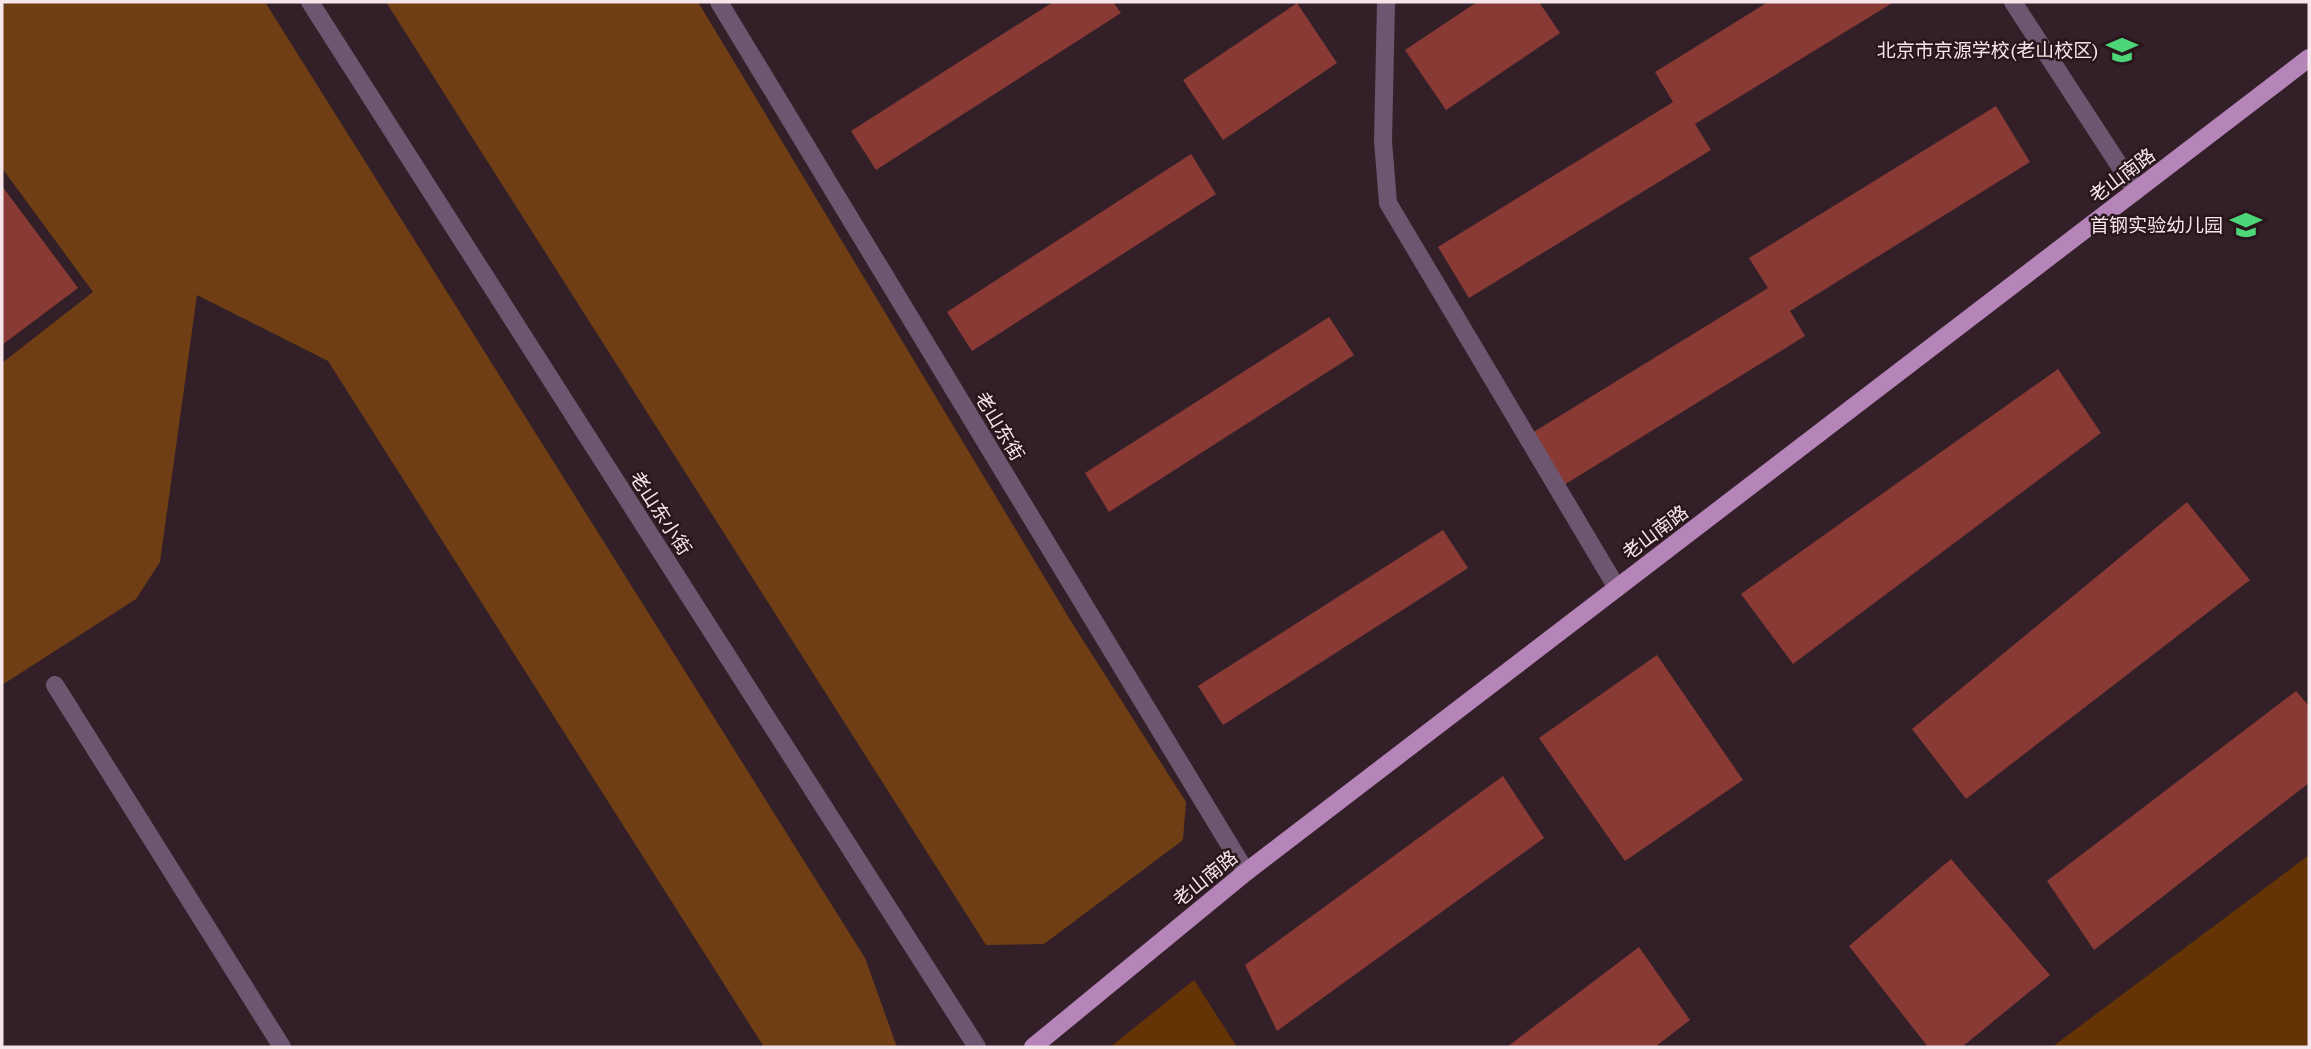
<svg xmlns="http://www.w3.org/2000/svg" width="2311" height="1049" font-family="'Crimson Pro','Noto Sans SC',serif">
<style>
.green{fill:#643406}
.forest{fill:#6f3e14}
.building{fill:#893a35}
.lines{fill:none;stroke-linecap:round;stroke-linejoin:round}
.minor{stroke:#6d566f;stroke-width:18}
.major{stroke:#b584b9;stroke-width:18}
.labels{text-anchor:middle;stroke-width:5;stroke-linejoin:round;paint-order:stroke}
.poi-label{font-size:19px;fill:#f4e6eb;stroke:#29161d;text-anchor:end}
.street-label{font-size:19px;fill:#f4e6eb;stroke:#29161d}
</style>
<rect width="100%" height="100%" fill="#331f27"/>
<path class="green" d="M2309 855V1047H2052Z
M1194 980 1237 1047H1110Z"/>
<path class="forest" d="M2 2H265L865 958 897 1047H764L328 361 197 295 160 562 136 599 2 685V363L93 292 2 168Z
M386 2H698L1072 623 1186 802 1183 840 1044 944 986 945Z"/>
<path class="building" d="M1053 2H1113L1121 13 876 170 851 131Z
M1477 2H1539L1560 33 1446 110 1405 50Z
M1768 2H1894L1695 124 1711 150 1469 298 1438 247 1673 102 1655 72Z
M1297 3 1337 63 1223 140 1183 80Z
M1996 106 2030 162 1790 311 1805 336 1564 485 1532 433 1768 288 1749 258Z
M1191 154 1216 194 972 351 947 312Z
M2 186 78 288 2 345Z
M1329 317 1354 355 1109 512 1085 473Z
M2058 369 2101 433 1793 664 1741 594Z
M2187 502 2250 580 1966 799 1912 729Z
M1443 530 1468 568 1223 725 1198 686Z
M1657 655 1743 780 1625 861 1539 738Z
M2296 691 2309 706V783L2094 950 2047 881Z
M1503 776 1544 838 1277 1031 1245 965Z
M1951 859 2050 975 1962 1047H1928L1849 946Z
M1639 947 1690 1020 1655 1047H1507Z"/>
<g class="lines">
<path class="minor" d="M310 2 977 1047
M719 2 1246 872
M1386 2 1383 141 1388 203 1617 588
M2013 2 2136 191
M55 685 282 1047"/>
<path class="major" d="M1033 1047 1246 872 2309 58"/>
</g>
<defs>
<symbol id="school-bare" viewBox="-9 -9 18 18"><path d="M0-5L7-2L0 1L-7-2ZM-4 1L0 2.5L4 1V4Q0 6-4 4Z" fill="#4cd677" stroke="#29161d" stroke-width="2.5" paint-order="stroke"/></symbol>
</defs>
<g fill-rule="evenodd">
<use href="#school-bare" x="2100" y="28" width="44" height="44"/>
<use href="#school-bare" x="2224" y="203" width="44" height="44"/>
</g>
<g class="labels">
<g class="poi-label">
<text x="2099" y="57">北京市京源学校(老山校区)</text>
<text x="2223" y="232">首钢实验幼儿园</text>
</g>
<g class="street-label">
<text transform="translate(2122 175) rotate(-37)" y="7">老山南路</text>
<text transform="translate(1000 426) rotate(59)" y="7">老山东街</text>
<text transform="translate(661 513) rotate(57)" y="7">老山东小街</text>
<text transform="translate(1655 532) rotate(-37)" y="7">老山南路</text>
<text transform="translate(1205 878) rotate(-39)" y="7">老山南路</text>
</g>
</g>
<rect width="2311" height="1049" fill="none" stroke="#f4e6eb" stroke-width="7"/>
</svg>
